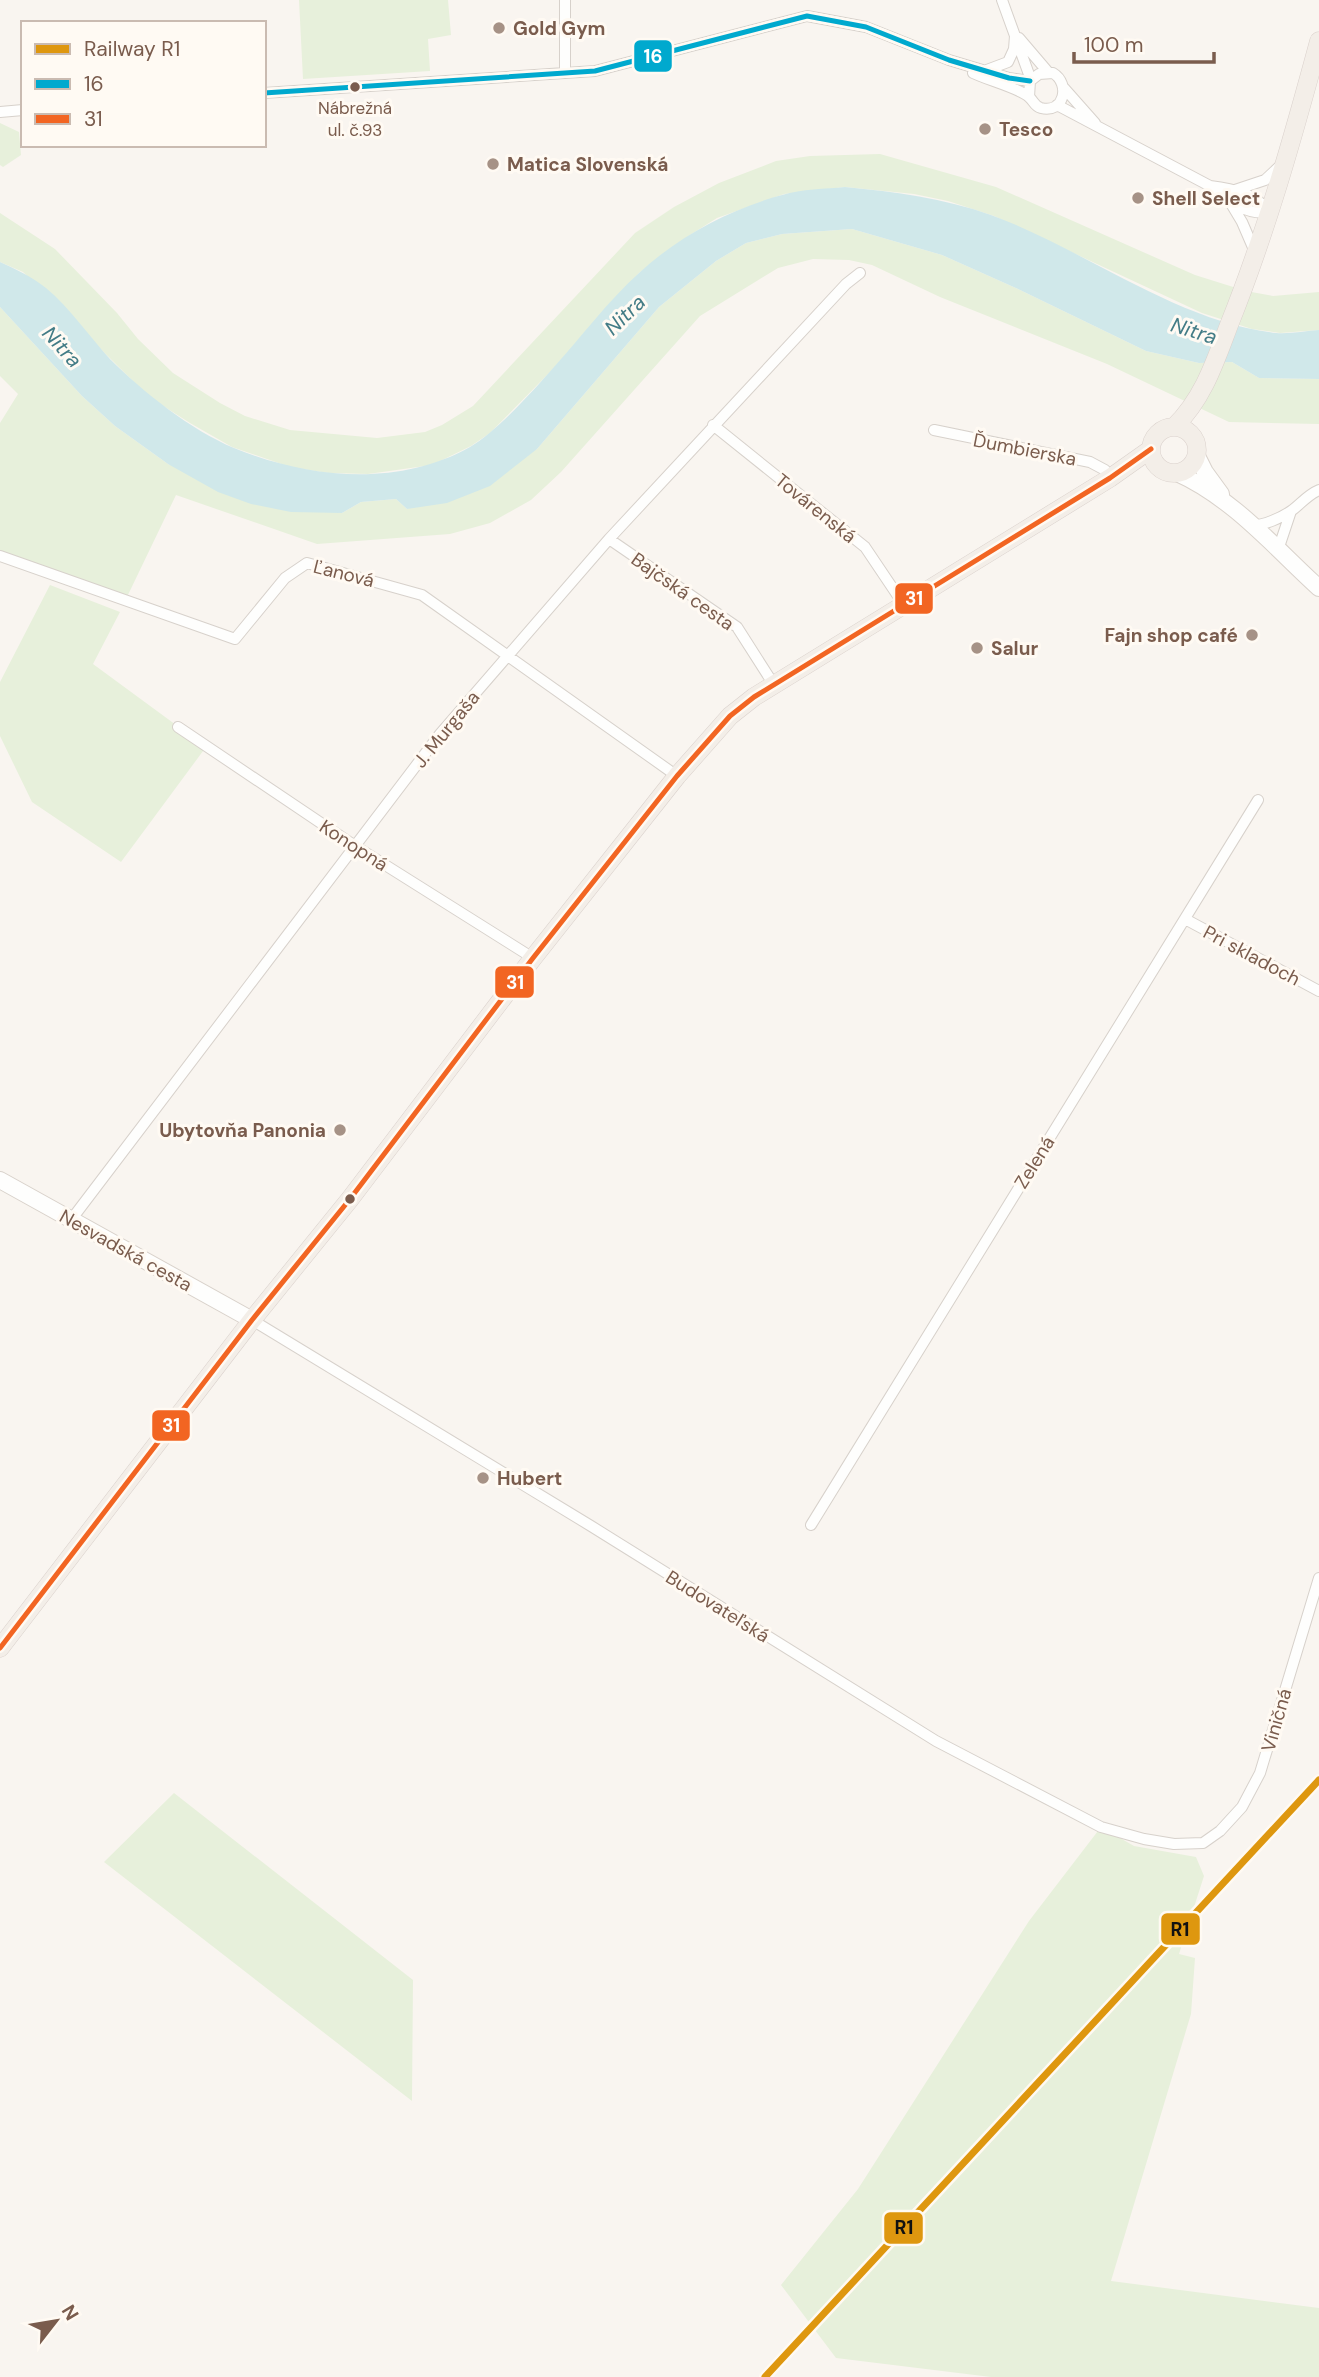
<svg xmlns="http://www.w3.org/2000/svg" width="1319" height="2377" font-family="'DM Sans',sans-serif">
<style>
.green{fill:#e7f0db}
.water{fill:#d0e8ea}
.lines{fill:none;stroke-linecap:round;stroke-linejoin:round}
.street-casing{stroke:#d7d1cb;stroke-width:12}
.secondary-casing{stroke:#d9d2cb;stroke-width:18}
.primary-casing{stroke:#dad1cc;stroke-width:19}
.street{stroke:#fefefd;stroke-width:10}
.secondary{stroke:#fefefd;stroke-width:16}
.primary{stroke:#f3eee8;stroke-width:18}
.bus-1-casing{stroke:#fffaf3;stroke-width:10}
.bus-2-casing{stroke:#fffaf3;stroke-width:10}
.bus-1{stroke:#00a9ce;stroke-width:5}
.bus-2{stroke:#f26522;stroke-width:5}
.rail-1-casing{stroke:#fffaf3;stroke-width:12}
.rail-1{stroke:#de970f;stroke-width:7}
.poi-dot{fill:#a69286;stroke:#fffaf3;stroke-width:2.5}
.bus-dot{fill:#7a5c4d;stroke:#fffaf3;stroke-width:2.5}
.labels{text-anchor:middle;stroke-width:6;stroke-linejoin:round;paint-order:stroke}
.bus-label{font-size:17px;fill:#7a5c4d;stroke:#fffaf3}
.poi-label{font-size:19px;font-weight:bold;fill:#7a5c4d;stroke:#fffaf3;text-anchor:start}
.street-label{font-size:19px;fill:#7a5c4d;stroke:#fffaf3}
.water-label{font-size:21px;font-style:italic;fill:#437c86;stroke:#fffaf3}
.line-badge{stroke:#fffaf3;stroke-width:2.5}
.badge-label{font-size:19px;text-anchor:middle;font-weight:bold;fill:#fff}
.pale-badge-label{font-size:19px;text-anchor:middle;font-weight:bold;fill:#111}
</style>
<rect width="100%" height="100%" fill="#f9f5f0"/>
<path class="green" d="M299 0H448L451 35 428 39 430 71 303 79Z
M0 123 19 132 21 155 3 167 0 165Z
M880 154 996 187 1195 275 1246 291 1273 296 1319 292V330L1280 333 1252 329 1202 313 994 216 948 201 914 194 845 187 784 194 717 218 690 235 639 273 552 370 490 433 471 446 432 465 368 474 328 473 290 467 232 447 190 423 149 397 23 272 0 262V213L55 249 117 313 138 339 173 373 220 403 245 416 290 430 377 438 425 432 442 425 473 406 635 233 674 207 719 183 776 161 810 156Z
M852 229 942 255 1018 289 1146 351 1199 363 1232 362 1259 378 1319 379V424L1229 422 1107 364 940 297 872 265 849 260 813 259 778 268 700 316 561 472 531 500 490 523 450 534 317 544 176 495 126 599 0 552V423L18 394 0 376V307L82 396 115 426 168 464 342 513 361 502 396 499 407 509 537 449 659 307 716 261 746 243 782 234Z
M50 585 120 612 93 664 206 747 121 862 32 802 0 736V682Z
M174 1793 413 1980 412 2101 104 1862Z
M1101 1827 1134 1846 1196 1857 1204 1876 1179 1954 1195 1958 1191 2014 1111 2281 1319 2308V2377H991L836 2358 781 2285 858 2189 1029 1921Z"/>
<path class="water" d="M845 187C896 192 943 198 991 215 1084 249 1177 322 1276 333 1290 334 1305 331 1319 330V379L1259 378 1232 362 1199 363 1146 351 1018 289 942 255 852 229 782 234 746 243 716 261 659 307 537 449 490 486 447 503 407 509 396 499 361 502 342 513 291 512 251 504 218 492 168 464 115 426 82 396 0 307V262C16 269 32 277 46 288 70 308 89 336 110 359 143 392 191 430 234 448 308 478 397 488 470 447 497 431 532 392 554 367 582 336 608 301 639 273 679 236 730 209 782 195 802 189 825 189 845 187Z"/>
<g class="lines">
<defs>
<path id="street" d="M1002 0 1031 80
M1019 38 1048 72
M984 71 1008 62 1014 49 1015 36
M565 73V0
M973 73C987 80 1019 88 1029 97 1034 101 1034 106 1041 108 1064 114 1071 84 1053 73L1039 74 1030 81 1029 97
M1064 88 1095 123
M264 93 595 71 807 16 866 27 949 60 1009 78 1030 81
M1057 105 1210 186C1227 200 1247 216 1269 212 1256 193 1232 189 1210 186
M0 112 23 110
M1235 190 1265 180 1282 164
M1230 202 1242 222 1255 252
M713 425 865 547 904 605
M934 430 1090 462 1105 470 1110 478
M1252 526C1264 525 1281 518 1291 511 1301 504 1307 495 1319 490
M609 539 737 627 774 685
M1278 550 1291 511
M0 556 235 639 285 578 307 563 422 595 677 776
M178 727 355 846 533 958
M1185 919 1319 991
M71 1220 440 734 609 539 846 284 860 273
M252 1320 591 1526 936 1741 1101 1827 1144 1839 1174 1844 1203 1843 1220 1831 1242 1807 1260 1773 1319 1578
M811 1525 1258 800"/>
<path id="secondary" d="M1197 456 1205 472 1221 494
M1177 473C1233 498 1275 548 1319 588
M0 1180 252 1320"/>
<path id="primary" d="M1174 427C1203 399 1215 362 1229 325 1266 233 1293 137 1319 41
M1151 450a23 23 0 1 1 46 0a23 23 0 1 1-46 0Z
M0 1648 252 1320 350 1199 533 958 677 776 730 716 754 697 1110 478 1151 449"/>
</defs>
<use href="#street" class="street-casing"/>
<use href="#secondary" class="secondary-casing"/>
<use href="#primary" class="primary-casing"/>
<use href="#street" class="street"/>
<use href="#secondary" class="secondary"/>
<use href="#primary" class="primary"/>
<defs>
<path id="bus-1" d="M264 93 595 71 807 16 866 27 949 60 1009 78 1030 81"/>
<path id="bus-2" d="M0 1648 252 1320 350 1199 533 958 677 776 730 716 754 697 1110 478 1151 449"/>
</defs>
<use href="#bus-1" class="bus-1-casing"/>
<use href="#bus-2" class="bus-2-casing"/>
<use href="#bus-1" class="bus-1"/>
<use href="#bus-2" class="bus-2"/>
<defs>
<path id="rail-1" d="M765 2377 1319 1780"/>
</defs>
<use href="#rail-1" class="rail-1-casing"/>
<use href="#rail-1" class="rail-1"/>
</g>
<g class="poi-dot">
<circle cx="499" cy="28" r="7"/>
<circle cx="985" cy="129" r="7"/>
<circle cx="493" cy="164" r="7"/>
<circle cx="1138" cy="198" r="7"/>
<circle cx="1252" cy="635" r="7"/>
<circle cx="977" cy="648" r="7"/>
<circle cx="340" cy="1130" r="7"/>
<circle cx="483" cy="1478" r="7"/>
</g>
<g class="bus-dot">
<circle cx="355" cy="87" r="6"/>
<circle cx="350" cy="1199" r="6"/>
</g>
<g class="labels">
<g class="bus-label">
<text x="355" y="114">Nábrežná<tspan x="355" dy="22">ul. č.93</tspan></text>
</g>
<g class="poi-label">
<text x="513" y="35">Gold Gym</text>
<text x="999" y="136">Tesco</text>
<text x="507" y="171">Matica Slovenská</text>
<text x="1152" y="205">Shell Select</text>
<text x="1238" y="642" text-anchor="end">Fajn shop café</text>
<text x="991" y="655">Salur</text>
<text x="326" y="1137" text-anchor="end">Ubytovňa Panonia</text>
<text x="497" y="1485">Hubert</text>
</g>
<g class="street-label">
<text transform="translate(1025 449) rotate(11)" y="7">Ďumbierska</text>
<text transform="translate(816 508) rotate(39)" y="7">Továrenská</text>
<text transform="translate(344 573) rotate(14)" y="7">Ľanová</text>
<text transform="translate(683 591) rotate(35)" y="7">Bajčská cesta</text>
<text transform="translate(446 729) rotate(-51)" y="7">J. Murgaša</text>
<text transform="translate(354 845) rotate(33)" y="7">Konopná</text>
<text transform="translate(1252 955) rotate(28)" y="7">Pri skladoch</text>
<text transform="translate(1034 1162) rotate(-58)" y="7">Zelená</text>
<text transform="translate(126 1250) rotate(29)" y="7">Nesvadská cesta</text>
<text transform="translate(718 1606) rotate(32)" y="7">Budovateľská</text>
<text transform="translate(1276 1720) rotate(-74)" y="7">Viničná</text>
</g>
<g class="water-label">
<text transform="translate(625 315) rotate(-44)" y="7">Nitra</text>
<text transform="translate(1194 331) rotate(17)" y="7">Nitra</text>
<text transform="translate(62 347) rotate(48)" y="7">Nitra</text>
</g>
</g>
<g class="line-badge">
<rect x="633" y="39" width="40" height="34" rx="7" fill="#00a9ce"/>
<rect x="894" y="582" width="40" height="33" rx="7" fill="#f26522"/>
<rect x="494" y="965" width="41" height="34" rx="7" fill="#f26522"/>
<rect x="151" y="1409" width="40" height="33" rx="7" fill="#f26522"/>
<rect x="1160" y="1912" width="41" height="34" rx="7" fill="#de970f"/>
<rect x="883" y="2211" width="41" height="34" rx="7" fill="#de970f"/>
</g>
<g class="badge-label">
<text x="653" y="63">16</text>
<text x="914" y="605">31</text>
<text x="515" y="989">31</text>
<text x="171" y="1432">31</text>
</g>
<g class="pale-badge-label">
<text x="1180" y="1936">R1</text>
<text x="904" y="2234">R1</text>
</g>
<rect x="21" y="21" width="245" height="126" fill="#fffaf3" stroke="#cabbb1" stroke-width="2"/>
<rect x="35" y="44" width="35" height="10" fill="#de970f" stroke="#cabbb1" stroke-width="2"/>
<text x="84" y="56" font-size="21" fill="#7a5c4d">Railway R1</text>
<rect x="35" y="79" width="35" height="10" fill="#00a9ce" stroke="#cabbb1" stroke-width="2"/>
<text x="84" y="91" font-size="21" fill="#7a5c4d">16</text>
<rect x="35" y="114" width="35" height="10" fill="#f26522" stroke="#cabbb1" stroke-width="2"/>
<text x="84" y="126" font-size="21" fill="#7a5c4d">31</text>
<g transform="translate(56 2321) rotate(59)" stroke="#fffaf3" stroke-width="5" paint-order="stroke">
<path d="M0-5L12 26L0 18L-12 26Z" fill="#7a5c4d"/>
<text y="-10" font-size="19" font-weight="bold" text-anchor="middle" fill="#7a5c4d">N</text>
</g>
<path d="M1074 52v10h140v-10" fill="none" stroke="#7a5c4d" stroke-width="3.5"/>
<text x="1084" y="52" font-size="21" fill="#7a5c4d" stroke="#fffaf3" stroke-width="5" paint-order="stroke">100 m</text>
</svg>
